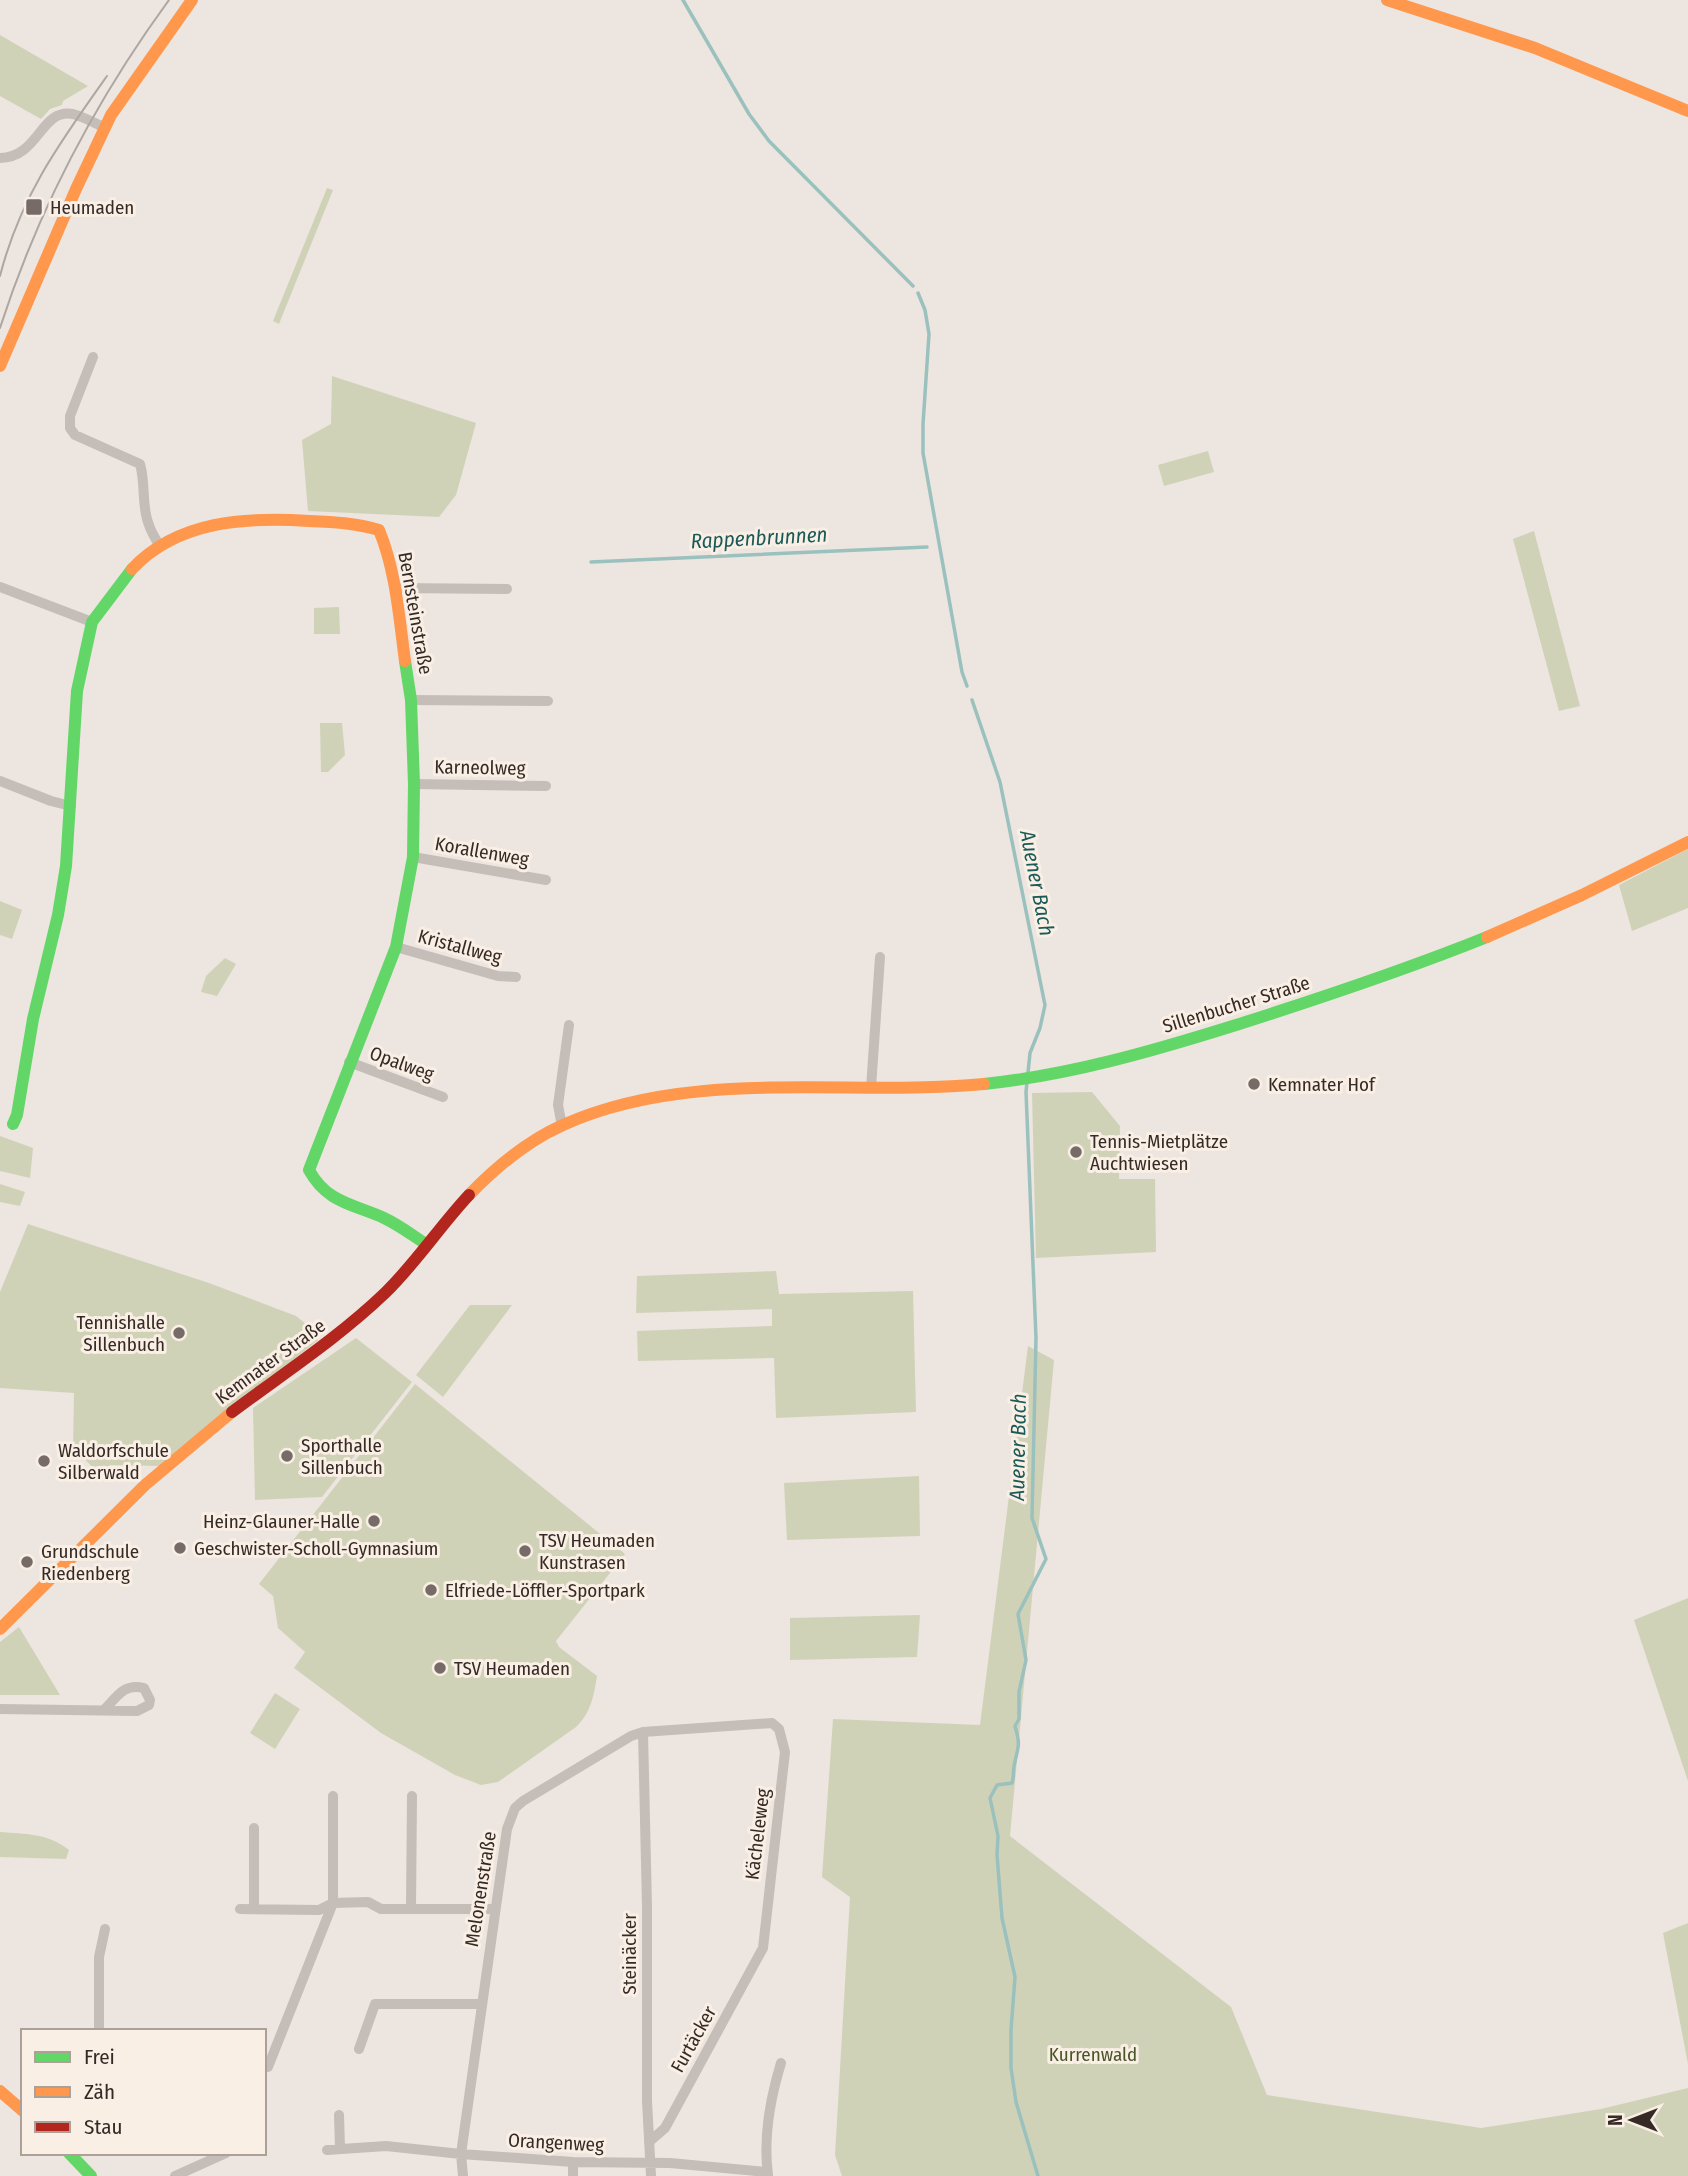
<svg xmlns="http://www.w3.org/2000/svg" width="1688" height="2176" font-family="'Fira Sans Condensed',sans-serif">
<style>
.green{fill:#d0d2b8}
.lines{fill:none;stroke-linecap:round;stroke-linejoin:round}
.stream{stroke:#9ac1bd;stroke-width:3.5}
.street{stroke:#c5bdb8;stroke-width:10}
.fast{stroke:#63d668;stroke-width:12}
.slow{stroke:#ff974d;stroke-width:12}
.jam{stroke:#b3261e;stroke-width:12}
.tram{stroke:#ada6a2;stroke-width:2}
.poi-dot{fill:#766b67;stroke:#faefe5;stroke-width:2.5}
.labels{text-anchor:middle;stroke-width:6;stroke-linejoin:round;paint-order:stroke}
.poi-label{font-size:19px;fill:#362a26;stroke:#faefe5;text-anchor:start}
.street-label{font-size:19px;fill:#362a26;stroke:#faefe5}
.park-label{font-size:19px;fill:#4a5629;stroke:#faefe5}
.water-label{font-size:21px;font-style:italic;fill:#1a5a58;stroke:#faefe5}
</style>
<rect width="100%" height="100%" fill="#ede5df"/>
<path class="green" d="M0 35 88 86 63 101 62 105 50 109 41 119 0 96Z
M327 188 333 190 279 324 273 321Z
M332 376 476 423 456 495 439 517 308 511 302 440 331 424Z
M1208 451 1214 472 1164 486 1158 465Z
M1534 531 1580 706 1559 711 1513 539Z
M339 607 340 634H314V608Z
M342 723 345 755 328 772H321L320 723Z
M1688 849V908L1632 931 1619 885Z
M0 901 22 910 12 939 0 935Z
M225 958 236 964 217 996 201 992 206 976Z
M1092 1092 1120 1126 1119 1179H1155L1156 1252 1036 1258 1032 1093Z
M0 1136 33 1148 30 1178 0 1171Z
M0 1184 25 1192 20 1206 0 1202Z
M28 1224 209 1283 296 1316 306 1324 318 1340 161 1466 110 1465 101 1476 73 1447 74 1393 0 1388V1292Z
M776 1271 779 1294 913 1291 916 1412 776 1418 774 1358 638 1361 637 1331 772 1326V1309L636 1313 637 1276Z
M470 1305H512L443 1397 416 1375Z
M356 1338 412 1382 322 1497 255 1500 253 1408Z
M1028 1346 1054 1360 1010 1836 1231 2007 1267 2095 1481 2128 1601 2109 1688 2088V2176H842L835 2155 850 1897 822 1877 833 1719 980 1725Z
M415 1384 625 1554 556 1641 559 1647 597 1676C594 1695 591 1713 576 1727L498 1782 481 1785 455 1775 381 1733 294 1668 305 1652 278 1628 273 1596 259 1584Z
M919 1476 920 1536 787 1540 784 1483Z
M1688 1598V1781L1634 1620Z
M920 1615 917 1657 790 1660V1618Z
M19 1627 60 1695H0V1642Z
M275 1693 300 1709 275 1749 250 1733Z
M0 1832C25 1834 48 1833 69 1850L66 1859 0 1857Z
M1688 1923V2064L1663 1933Z"/>
<g class="lines">
<path class="stream" d="M683 0 749 114 769 141 913 286
M918 293 925 310 929 334 923 424V453L962 672 967 686
M591 562 927 547
M972 700 1000 782 1045 1005 1040 1028 1030 1053 1026 1092 1036 1338 1032 1518 1046 1559 1018 1614 1026 1660 1019 1692V1719L1015 1726C1021 1747 1018 1746 1014 1766 1013 1772 1014 1777 1012 1783L997 1785 990 1798 998 1836 997 1855 1002 1918 1015 1977 1011 2030V2068L1016 2102 1038 2176"/>
<path class="street" d="M0 158C40 157 40 108 73 114 84 117 95 123 105 128
M93 357 70 416V428L75 435 140 464C146 484 141 506 149 525 151 532 156 539 159 545
M0 587 92 622
M395 588 507 589
M411 700 548 701
M0 781 51 801 71 806
M414 784 546 786
M413 857 546 880
M396 947 498 976 516 977
M349 1062 443 1097
M871 1088 880 957
M562 1126 558 1105 569 1025
M0 1709 137 1711 149 1705 150 1700 144 1688C125 1683 118 1695 105 1709
M643 1732 647 1907V2101L651 2176
M254 1828V1909
M411 1908 412 1796
M240 1909 319 1910 333 1903 368 1902 381 1909H495
M99 2031V1957L105 1929
M359 2049 375 2004H481
M268 2067 333 1903V1796
M339 2115 340 2148
M327 2150 386 2146 461 2154 573 2162 670 2163 767 2172
M573 2162V2176
M768 2175C763 2138 770 2099 781 2063
M175 2176 226 2153
M463 2176 461 2154 507 1829 515 1808 523 1801 631 1736 643 1732 772 1723 779 1729 785 1752 763 1948 665 2128 649 2142"/>
<path class="fast" d="M405 661 411 700 414 784 413 857 396 947 309 1170C327 1203 353 1204 384 1218 399 1225 412 1235 426 1244
M984 1084C1070 1075 1153 1051 1236 1025 1321 998 1405 970 1487 937
M13 1124 17 1115 33 1019 58 915 66 866 77 691 92 622 132 569
M69 2153 91 2176"/>
<path class="slow" d="M1387 0 1535 48 1688 111
M0 366 76 189 111 115 192 0
M132 569C178 520 246 517 309 521 333 522 356 523 379 530 396 571 399 617 405 661
M1487 937 1582 895 1688 842
M469 1195C496 1167 527 1141 563 1125 691 1067 847 1097 984 1084
M0 1629 145 1485 232 1412
M0 2091 23 2111"/>
<path class="jam" d="M232 1412C284 1373 338 1338 385 1293 416 1263 440 1226 469 1195"/>
<path class="tram" d="M0 276C20 197 60 142 107 76
M0 328C38 210 96 100 169 0"/>
</g>
<g class="poi-dot">
<rect x="25" y="198" width="18" height="18" rx="3.5"/>
<circle cx="1254" cy="1084" r="7"/>
<circle cx="1076" cy="1152" r="7"/>
<circle cx="179" cy="1333" r="7"/>
<circle cx="287" cy="1456" r="7"/>
<circle cx="44" cy="1461" r="7"/>
<circle cx="374" cy="1521" r="7"/>
<circle cx="180" cy="1548" r="7"/>
<circle cx="525" cy="1551" r="7"/>
<circle cx="27" cy="1562" r="7"/>
<circle cx="431" cy="1590" r="7"/>
<circle cx="440" cy="1668" r="7"/>
</g>
<g class="labels">
<g class="poi-label">
<text x="50" y="214">Heumaden</text>
<text x="1268" y="1091">Kemnater Hof</text>
<text x="1090" y="1148">Tennis-Mietplätze<tspan x="1090" dy="22">Auchtwiesen</tspan></text>
<text x="165" y="1329" text-anchor="end">Tennishalle<tspan x="165" dy="22">Sillenbuch</tspan></text>
<text x="301" y="1452">Sporthalle<tspan x="301" dy="22">Sillenbuch</tspan></text>
<text x="58" y="1457">Waldorfschule<tspan x="58" dy="22">Silberwald</tspan></text>
<text x="360" y="1528" text-anchor="end">Heinz-Glauner-Halle</text>
<text x="539" y="1547">TSV Heumaden<tspan x="539" dy="22">Kunstrasen</tspan></text>
<text x="194" y="1555">Geschwister-Scholl-Gymnasium</text>
<text x="41" y="1558">Grundschule<tspan x="41" dy="22">Riedenberg</tspan></text>
<text x="445" y="1597">Elfriede-Löffler-Sportpark</text>
<text x="454" y="1675">TSV Heumaden</text>
</g>
<g class="street-label">
<text transform="translate(416 613) rotate(80)" y="7">Bernsteinstraße</text>
<text transform="translate(480 767) rotate(1)" y="7">Karneolweg</text>
<text transform="translate(482 851) rotate(10)" y="7">Korallenweg</text>
<text transform="translate(460 946) rotate(15)" y="7">Kristallweg</text>
<text transform="translate(1236 1004) rotate(-17)" y="7">Sillenbucher Straße</text>
<text transform="translate(402 1063) rotate(20)" y="7">Opalweg</text>
<text transform="translate(270 1361) rotate(-36)" y="7">Kemnater Straße</text>
<text transform="translate(757 1834) rotate(-83)" y="7">Kächeleweg</text>
<text transform="translate(480 1889) rotate(-81)" y="7">Melonenstraße</text>
<text transform="translate(629 1954) rotate(-90)" y="7">Steinäcker</text>
<text transform="translate(693 2039) rotate(-61)" y="7">Furtäcker</text>
<text transform="translate(556 2142) rotate(3)" y="7">Orangenweg</text>
</g>
<g class="park-label">
<text x="1093" y="2061">Kurrenwald</text>
</g>
<g class="water-label">
<text transform="translate(759 538) rotate(-3)" y="7">Rappenbrunnen</text>
<text transform="translate(1037 883) rotate(79)" y="7">Auener Bach</text>
<text transform="translate(1018 1447) rotate(-89)" y="7">Auener Bach</text>
</g>
</g>
<rect x="21" y="2029" width="245" height="126" fill="#faefe5" stroke="#aca099" stroke-width="2"/>
<rect x="35" y="2052" width="35" height="10" fill="#63d668" stroke="#aca099" stroke-width="2"/>
<text x="84" y="2064" font-size="21" fill="#362a26">Frei</text>
<rect x="35" y="2087" width="35" height="10" fill="#ff974d" stroke="#aca099" stroke-width="2"/>
<text x="84" y="2099" font-size="21" fill="#362a26">Zäh</text>
<rect x="35" y="2122" width="35" height="10" fill="#b3261e" stroke="#aca099" stroke-width="2"/>
<text x="84" y="2134" font-size="21" fill="#362a26">Stau</text>
<g transform="translate(1632 2120) rotate(270)" stroke="#faefe5" stroke-width="5" paint-order="stroke">
<path d="M0-5L12 26L0 18L-12 26Z" fill="#362a26"/>
<text y="-10" font-size="19" font-weight="bold" text-anchor="middle" fill="#362a26">N</text>
</g>
</svg>
